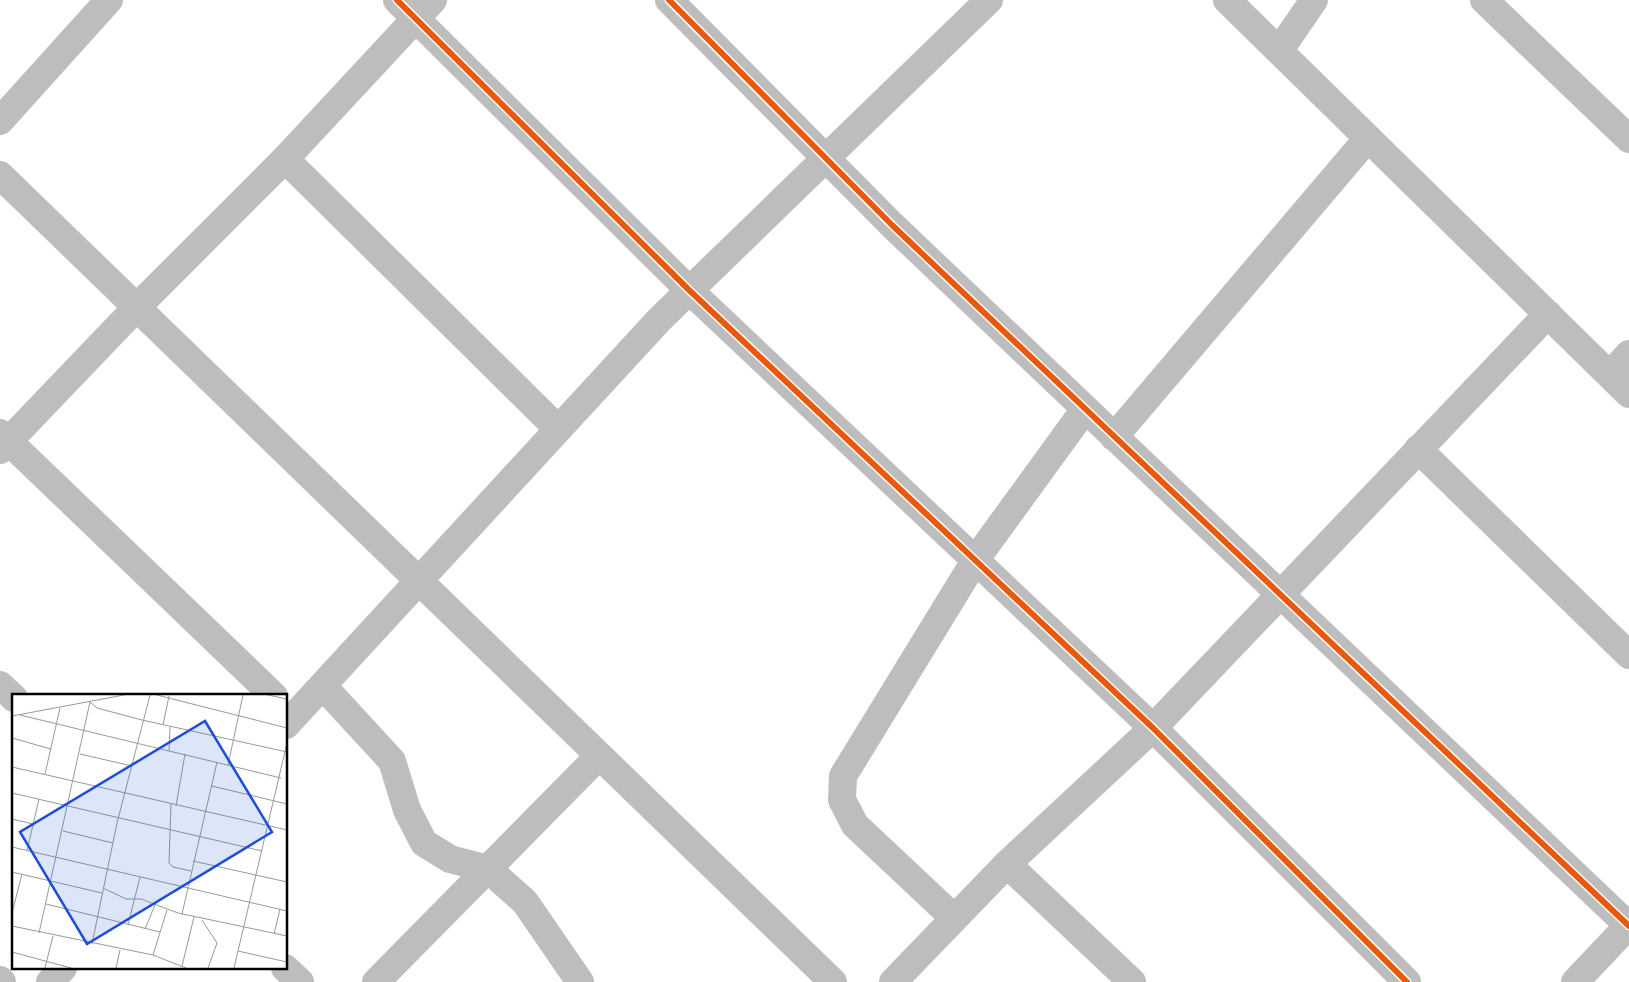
<svg xmlns="http://www.w3.org/2000/svg" width="1629" height="982" font-family="Roboto,sans-serif">
<style>
.lines{fill:none;stroke-linecap:round;stroke-linejoin:round}
.street{stroke:#bdbdbd;stroke-width:28}
.cycleway-casing{stroke:#fff;stroke-width:9}
.cycleway{stroke:#e8590c;stroke-width:6}
.inset-road{fill:none;stroke:#999;stroke-width:1}
.view{fill:#1d4ed8;fill-opacity:0.15;stroke:#1d4ed8;stroke-width:2.5}
.inset-edge{fill:none;stroke:#000;stroke-width:2.5}
</style>
<rect width="100%" height="100%" fill="#fff"/>
<g class="lines">
<path class="street" d="M397 0 689 290 1153 728 1407 982
M669 0 892 225 1629 926
M1227 0 1629 394
M1484 0 1629 139
M1279 51 1314 0
M0 121 109 0
M285 159 558 429
M0 175 833 982
M1610 375 1629 354
M0 433 274 696
M1114 437 1368 138
M1418 449 1629 655
M0 450 137 307 285 159 433 0
M0 685 14 698
M323 686 392 761 407 810 424 843 450 859 488 869 525 902 580 982
M286 725 659 320 989 0
M1007 864 1132 982
M954 918 855 825 842 800 843 776 976 559 1085 409
M285 968 300 982
M0 980 2 982
M50 982 63 968
M376 982 599 756
M893 982 1007 864 1153 728 1548 314
M1575 982 1629 925"/>
<defs>
<path id="cycleway" d="M397 0 689 290 1153 728 1407 982
M669 0 892 225 1629 926"/>
</defs>
<use href="#cycleway" class="cycleway-casing"/>
<use href="#cycleway" class="cycleway"/>
</g>
<g transform="translate(12 694)">
<rect width="275" height="275" fill="#fff"/>
<path class="inset-road" d="M145 1 275 34M256 1 275 5M78 8 85 14 130 26 275 58M8 21 269 84M0 22 112 1M151 31 157 2M0 44 39 55M157 57 158 33M68 60 120 72M216 71 231 1M0 73 275 136M33 80 48 14M200 92 275 110M0 99 250 157M159 110 157 169 161 173 179 177M164 112 173 60M0 125 21 130M51 137 101 149M0 153 275 217M15 157 27 105M181 167 275 188M0 178 90 199M91 194 114 205H129L166 219 275 242M34 210 148 238M0 219 10 180M170 220 205 68M190 226 205 249 196 274M116 231 128 183M0 232 141 261 174 274M133 235 143 211M27 239 78 8M262 240 268 215M80 250 105 129 138 1M226 257 275 268M0 258 59 274M141 261 155 216M170 272 182 223M33 274 41 242M104 274 108 256M222 274 275 49"/>
<path class="view" d="M193 27 260 138 75 250 8 138Z"/>
<rect width="275" height="275" class="inset-edge"/>
</g>
</svg>
